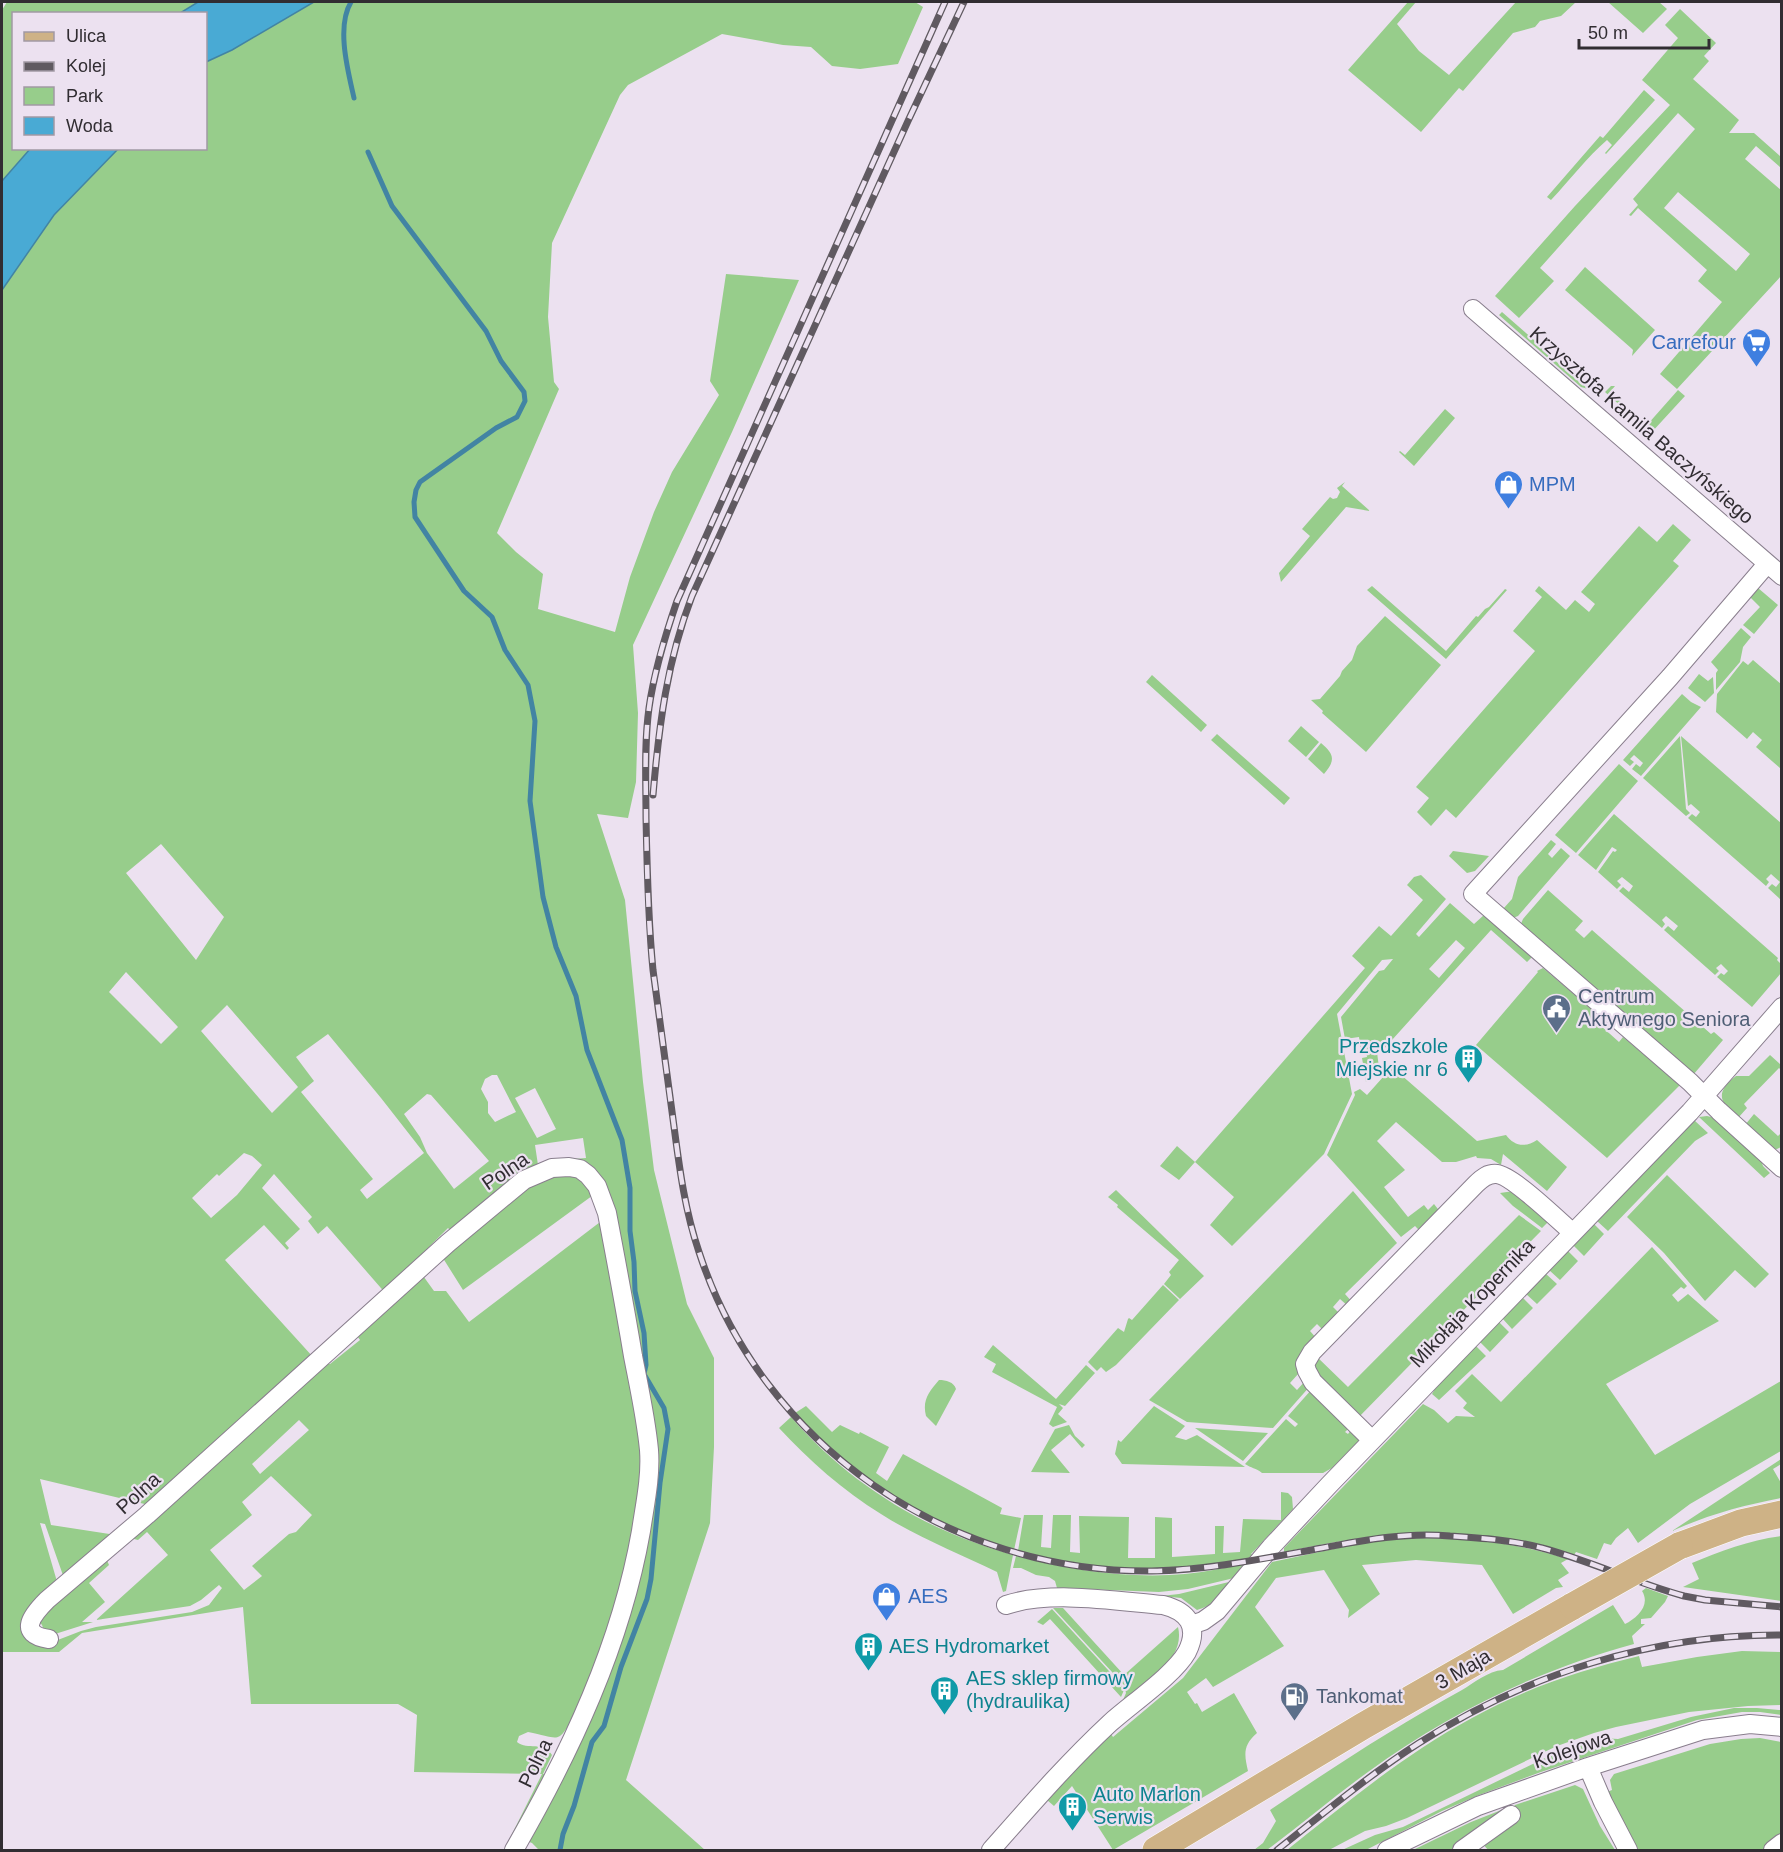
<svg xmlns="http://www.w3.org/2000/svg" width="1783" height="1852" font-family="Helvetica,sans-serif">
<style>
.green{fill:#97cd8b;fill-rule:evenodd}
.water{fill:#49aad4;stroke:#4284a3;stroke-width:1.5}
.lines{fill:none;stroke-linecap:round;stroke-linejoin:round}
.stream{stroke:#4284a3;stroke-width:5}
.street-casing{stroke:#897e8d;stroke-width:20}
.primary-casing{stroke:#fff;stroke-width:28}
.street{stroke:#fff;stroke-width:18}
.primary{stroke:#ceb286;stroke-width:27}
.rail-casing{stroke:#605a61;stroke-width:7}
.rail{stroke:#ece1f0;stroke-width:4.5;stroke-dasharray:14;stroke-linecap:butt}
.primary-bridge-casing{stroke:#fff;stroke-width:28;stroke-linecap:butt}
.primary-bridge{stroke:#ceb286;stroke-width:27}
.labels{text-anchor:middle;stroke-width:4.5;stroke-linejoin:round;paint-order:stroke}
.shop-label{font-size:20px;fill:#366cbe;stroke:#ece1f0;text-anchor:start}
.street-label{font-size:20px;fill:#312d32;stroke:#ece1f0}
.service-label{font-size:20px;fill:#4e5e75;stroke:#ece1f0;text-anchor:start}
.culture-label{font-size:20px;fill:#0d838f;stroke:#ece1f0;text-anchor:start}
</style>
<rect width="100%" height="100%" fill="#ece1f0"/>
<path class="green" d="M7 2H198L180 13 14 14V148L30 149 2 181V10Z
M314 2H915L923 7 898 64 860 69 832 66 811 47 783 45 722 34 628 85 620 95 552 243 548 317 554 382 559 389 497 533 516 552 543 574 538 609 615 632 630 577 654 512 672 472 719 395 710 381 726 274 799 280 732 432 633 645 638 713 636 782 628 818 597 814 625 900 643 1082 654 1170 687 1304 714 1358V1447L710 1523 626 1780 705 1850H539L532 1843 524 1840C534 1823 544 1806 553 1788 566 1764 576 1738 587 1713 627 1620 663 1517 648 1415L614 1227C606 1193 595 1151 549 1165 540 1168 532 1172 523 1176L521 1174 509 1183 507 1189 453 1233 448 1228 428 1248 431 1252 430 1255 387 1295 327 1226 318 1234 308 1221 312 1217 274 1174 262 1188 300 1229 285 1243 289 1248 287 1250 264 1225 225 1260 313 1357 352 1322 354 1324 153 1506 40 1479 51 1525 116 1535 121 1531 122 1532 65 1581 45 1524 40 1523 58 1585 30 1610 26 1625 28 1633 36 1641 50 1643 81 1631 96 1627 192 1612 209 1605 222 1588 219 1585 201 1600 190 1606 96 1620 168 1555 147 1532 138 1540 126 1537 322 1363 330 1364 360 1340 355 1333 421 1273 434 1291H446L469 1322 604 1219C615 1266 622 1315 630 1363 636 1397 645 1432 644 1467 642 1552 612 1635 579 1713L576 1712C557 1745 563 1739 528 1732L519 1736 517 1742C528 1751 543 1740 552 1755L543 1774 550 1775 509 1850H504L542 1774 414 1772 417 1715 398 1704H251L243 1607 82 1633 59 1652H2V290L54 215 118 149 206 148V62L232 50ZM161 844 224 917 196 960 126 873ZM126 972 178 1027 161 1044 109 992ZM227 1005 298 1087 272 1113 201 1031ZM328 1034 381 1098 424 1153 367 1199 360 1190 373 1179 301 1092 314 1081 296 1057ZM492 1075H497L516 1112 495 1122 488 1113V1102L481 1089 485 1079ZM535 1088 556 1129 537 1138 515 1098ZM427 1094 431 1095 489 1161 454 1189 427 1153 420 1137 404 1114ZM583 1138 586 1158 546 1161 538 1165 535 1145ZM244 1153 252 1156 262 1165 237 1195 211 1218 192 1198 217 1174 219 1176ZM299 1420 309 1430 260 1474 252 1464ZM271 1476 312 1515 296 1532 289 1534 252 1566 262 1576 244 1590 210 1550 252 1515 242 1502Z
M1408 2H1416L1397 24 1419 51 1449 75 1516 2H1576L1561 16 1540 21 1535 27 1513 33 1463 91 1459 88 1421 132 1348 70Z
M1608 2H1659L1667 9 1643 33Z
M1680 9 1716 43 1704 56 1709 61 1693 79 1739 120 1729 133H1754L1781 157V168L1756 146 1745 159 1781 190 1782 275 1677 389 1660 374 1722 302 1698 281 1707 270 1638 208 1631 216 1629 215 1638 205 1633 199 1695 129 1678 113 1540 268 1554 281 1519 318 1495 296 1575 206 1670 105 1642 80 1678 38 1665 25ZM1678 192 1750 254 1736 271 1664 208Z
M1644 90 1655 100 1606 154 1605 153 1612 145 1607 140C1587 157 1570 180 1551 200L1547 197 1600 136 1603 138Z
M1585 267 1655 330 1632 356 1633 350 1631 348 1565 290Z
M1502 312 1551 355V357L1588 389 1581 387 1499 315Z
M1611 386H1615L1610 392 1647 425 1678 390 1685 396 1651 433 1605 392Z
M1445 409 1455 418 1414 466 1399 452 1400 451 1405 455Z
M1345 482 1342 486 1370 511 1346 507 1281 582 1279 573 1310 536 1302 529 1330 497 1333 499 1337 498 1340 492 1337 488Z
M1673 524 1691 540 1673 561 1679 566 1456 818 1446 809 1431 826 1417 812 1429 798 1416 787 1535 651 1513 631 1542 597 1535 591 1539 586 1566 610 1575 600 1589 612 1595 604 1581 592 1639 526 1657 542Z
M1372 586 1446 651 1476 616 1478 617 1485 609 1489 607 1505 589 1507 590 1446 659 1367 590Z
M1758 588 1778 605 1754 634 1743 625 1760 607 1750 597Z
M1385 616 1441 665 1366 752 1322 713 1323 711 1311 700 1320 699 1340 676 1342 671 1352 660 1357 646Z
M1741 628 1751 637 1743 647 1740 662 1716 690V673L1718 670 1711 662Z
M1753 660 1781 684V769L1756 747 1762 740 1753 732 1747 739 1716 712 1717 694 1743 661 1748 665Z
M1699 674 1708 681 1713 677 1714 693 1705 702 1688 688Z
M1152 675 1207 725 1201 732 1146 682Z
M1682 694 1691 702 1701 707 1641 776 1632 769 1636 764 1640 767 1643 763 1634 755 1630 759 1634 762 1630 766 1623 760Z
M1301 726 1319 742 1306 757 1288 741Z
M1217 734 1290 798 1284 805 1211 740Z
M1680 736 1686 809 1690 813 1686 816 1643 778Z
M1681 736 1781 823V900L1768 888 1772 884 1776 887 1780 882 1771 874 1766 879 1769 882 1766 886 1688 818 1692 814 1696 817 1700 812 1691 804 1688 806Z
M1321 743C1334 754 1336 760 1324 774L1308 759Z
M1619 764 1638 781 1576 853 1555 835Z
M1614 814 1778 958 1777 960 1781 964V973L1752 1007 1717 977 1721 973 1724 975 1728 971 1721 964 1716 968 1719 971 1715 975 1664 930 1668 926 1674 931 1678 926 1666 916 1662 920 1665 924 1662 928 1619 891 1623 887 1629 892 1633 886 1622 877 1617 881 1621 885 1617 889 1598 872 1613 851 1615 852 1617 850 1612 847 1596 870 1578 855Z
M1551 840 1556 844 1548 854 1552 858 1561 848 1570 856 1518 916 1513 918 1503 909 1512 899 1518 877Z
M1453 851 1489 856 1475 871 1467 873 1449 856Z
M1421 875 1446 899 1416 934 1419 937 1450 903 1474 924 1484 915 1532 957 1527 962 1491 930 1383 1050 1376 1044 1379 1068 1366 1082 1362 1058 1367 1057 1366 1051 1361 1052 1359 1037 1345 1039 1341 1017 1379 971 1384 970 1393 959 1382 960 1337 1014 1352 1094 1324 1154 1232 1246 1210 1225 1234 1197 1195 1162 1179 1180 1160 1166 1177 1146 1195 1162 1365 968 1352 956 1379 926 1391 936 1423 900 1407 885 1414 877ZM1456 940 1465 948 1439 978 1429 969Z
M1548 890 1583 921 1575 930 1584 938 1592 930 1711 1034 1714 1032 1723 1040 1693 1075 1520 926 1523 919Z
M1543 968 1595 1012 1591 1017 1619 1042 1623 1037 1680 1085 1607 1158 1476 1045 1538 972 1537 971Z
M1770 1055 1781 1065V1070L1779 1068 1744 1104 1747 1108 1738 1118C1720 1103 1714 1093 1736 1076H1749Z
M1392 1067 1477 1141 1506 1135C1514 1146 1525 1148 1537 1140L1567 1167 1547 1191 1503 1154 1501 1165 1491 1159 1477 1158 1476 1156 1456 1162H1442L1396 1122 1377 1141 1405 1170 1384 1187 1408 1217 1424 1205 1428 1210 1434 1204 1441 1213 1422 1233 1415 1226 1401 1237 1327 1155 1355 1095 1354 1092 1360 1089 1367 1095Z
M1754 1114 1778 1136 1781 1133V1147L1775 1150 1745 1125Z
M1707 1116 1715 1118 1761 1160 1763 1166 1770 1173 1764 1178 1699 1117Z
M1694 1120 1708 1133 1695 1141 1608 1231 1597 1221Z
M575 1172 596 1193 463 1290 441 1255 532 1180Z
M1667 1175 1769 1274 1755 1288 1735 1270 1705 1301 1664 1253 1627 1217Z
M1116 1190 1204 1276 1180 1299 1164 1284 1171 1275 1169 1272 1179 1260 1117 1207 1118 1205 1108 1197Z
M1353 1191 1397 1243 1345 1294 1353 1303 1349 1307 1340 1299 1333 1307 1341 1315 1325 1332 1317 1324 1310 1331 1317 1339 1299 1373 1290 1383 1297 1390 1306 1380 1311 1385 1273 1428 1187 1422 1149 1400Z
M1514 1191 1551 1219 1542 1228 1513 1206 1500 1193Z
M1519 1215 1541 1231 1356 1420 1311 1370 1314 1354 1348 1387Z
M1594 1224 1604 1234 1584 1256 1573 1245Z
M1652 1247 1687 1286 1684 1289 1681 1287 1672 1295 1678 1302 1688 1294 1719 1321 1606 1384 1655 1455 1781 1381V1451L1690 1504 1638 1543 1628 1528 1616 1538 1611 1545 1604 1543 1597 1559 1576 1552 1574 1555C1472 1523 1387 1530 1284 1552V1548L1423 1404 1434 1410 1448 1423 1456 1416 1475 1417 1463 1408 1467 1403 1455 1391 1472 1374 1501 1402Z
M1567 1250 1578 1261 1560 1280 1549 1270Z
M1545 1273 1557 1284 1537 1304 1525 1293Z
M1163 1285 1179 1300 1116 1365 1106 1372 1101 1367 1097 1371 1088 1362 1118 1328 1124 1332 1128 1319 1129 1318 1132 1320Z
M1522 1297 1533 1308 1512 1329 1502 1318Z
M1499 1322 1509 1332 1490 1352 1479 1341Z
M993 1345 1056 1399 1086 1365 1095 1373 1065 1406 1059 1404 1063 1408 1058 1414 1067 1422 1053 1427 1049 1424 1057 1407 992 1372 996 1364 984 1357Z
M1475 1345 1486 1356 1439 1400 1432 1394 1436 1387Z
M939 1380C946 1380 954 1382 956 1389L936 1426 926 1416C922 1400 929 1392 939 1380Z
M1312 1389 1351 1426 1345 1432 1348 1434 1352 1429 1362 1439 1332 1468 1323 1473H1262C1256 1468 1251 1468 1245 1464L1286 1419 1295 1427 1298 1424 1288 1416Z
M806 1406 832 1432 840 1425 859 1434 860 1432 889 1447 876 1473 887 1481 903 1454 1002 1508 1000 1514 1021 1518 1014 1550C927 1522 857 1482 795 1413Z
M1154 1406 1185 1426 1175 1437 1186 1440 1197 1435 1245 1467 1122 1464 1115 1454 1118 1440 1121 1442Z
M791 1417C838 1471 898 1513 965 1539 981 1545 997 1550 1013 1555L1006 1591 1003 1592 997 1572C958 1553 917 1537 881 1514 843 1491 809 1460 779 1428Z
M1069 1425 1075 1436 1085 1445 1082 1448 1070 1434 1051 1450 1070 1473 1031 1472 1055 1429Z
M1195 1428 1268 1433 1243 1461Z
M1781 1459V1464L1773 1469 1781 1483V1498C1744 1505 1707 1515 1672 1531Z
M1281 1492 1288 1493 1292 1497 1293 1509 1254 1551 1251 1554 1254 1555 1252 1559C1175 1574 1094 1573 1018 1551L1024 1515H1043L1041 1547 1051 1548 1053 1515H1071L1070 1552 1080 1553 1079 1516 1129 1517 1128 1558H1155V1517L1172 1518V1557L1215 1554V1526H1224L1223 1553 1240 1552 1243 1519 1281 1520Z
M1781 1536V1601L1683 1587 1699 1579 1692 1563C1720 1551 1750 1540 1781 1536Z
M1408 1538C1463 1537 1516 1542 1568 1559L1561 1563 1569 1573 1558 1580 1563 1587 1556 1588 1513 1614 1482 1565 1416 1560 1362 1565 1380 1594 1348 1618 1349 1610 1324 1570 1276 1578 1255 1607 1284 1646 1213 1687 1206 1678 1187 1692 1195 1704 1197 1703 1202 1712 1234 1693 1257 1733C1243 1745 1244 1754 1248 1771L1113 1850 1072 1786 1054 1806 1047 1800 1078 1765 1111 1734 1113 1737 1183 1678 1272 1562 1371 1541Z
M1016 1556C1069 1570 1129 1579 1185 1574 1205 1572 1224 1568 1244 1564L1235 1577 1230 1579 1188 1589 1159 1592 1057 1588 1055 1581 1049 1577 1036 1575 1021 1568H1013Z
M106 1558 109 1565 89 1583 105 1602 82 1622H93L55 1634 45 1633 42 1625 36 1617Z
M1229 1582C1225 1596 1211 1606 1197 1610L1181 1598 1161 1596 1179 1594Z
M1646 1588 1668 1596 1665 1602 1651 1618 1641 1619V1624H1645L1632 1636 1634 1644C1537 1671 1450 1712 1368 1772 1333 1797 1301 1825 1267 1850H1254L1263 1843 1276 1821 1270 1810C1332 1768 1396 1726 1462 1690 1474 1683 1488 1671 1503 1670L1613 1605 1625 1624C1637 1618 1651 1605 1642 1591Z
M1053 1608H1063L1124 1675 1178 1627C1186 1660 1146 1682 1123 1700L1126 1693 1124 1685Z
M1052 1609 1120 1683 1124 1690 1121 1697 1050 1619 1043 1625 1037 1622Z
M1742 1651 1781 1652V1705L1748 1706 1689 1712 1616 1727 1594 1733 1557 1746 1407 1818 1386 1826 1365 1831 1329 1850H1287C1346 1803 1405 1754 1472 1718 1524 1689 1581 1670 1639 1656L1642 1667 1697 1657Z
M1734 1708H1757L1779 1710H1781V1715L1760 1712H1742L1697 1720 1541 1772 1479 1795 1442 1811 1366 1850H1342L1375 1835 1403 1827 1543 1759 1586 1741 1601 1738 1618 1739 1691 1717Z
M1760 1738 1781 1742V1836L1765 1850H1639L1629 1836 1607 1792 1612 1790 1610 1780 1614 1774 1710 1744 1741 1739Z
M1575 1785 1583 1789 1600 1826 1615 1850H1488L1482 1843 1515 1805Z
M1509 1807 1454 1850H1413L1471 1822Z"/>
<path class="water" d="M198 2H314L232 50 206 62V14L180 13Z
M30 149H118L54 215 2 290V181Z"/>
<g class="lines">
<path class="stream" d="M351 2C336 27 348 71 354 98
M368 152 392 206 486 331 501 361 524 392 525 401 517 417 496 428 420 482 416 490 414 502 415 517 464 591 492 617 505 650 528 685 535 721 530 801 543 897 556 947 576 996 587 1050 622 1140 630 1188V1231L634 1262 635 1291 644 1333 646 1365 644 1374 664 1408 668 1429 660 1483 651 1579 647 1599 621 1667 604 1726 592 1742 574 1806 563 1834 560 1850"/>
<defs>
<path id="street" d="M1473 309 1782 576
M1767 564 1670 677 1473 894 1690 1082 1719 1111 1782 1168
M1372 1440 1313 1382 1307 1371 1305 1364 1312 1352 1476 1184C1482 1178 1488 1173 1497 1174 1513 1176 1558 1220 1572 1232
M1191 1625 1203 1621 1217 1611 1271 1547 1329 1485 1690 1112 1782 1007
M49 1639C16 1634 33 1614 47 1600L147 1515 448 1243 524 1180 552 1168 569 1167 580 1169 588 1175 597 1186 607 1213C616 1260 625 1308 633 1356 639 1387 646 1418 649 1450 651 1477 645 1504 641 1531 621 1645 571 1751 514 1850
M1588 1767 1603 1802 1628 1850
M991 1850C1029 1807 1067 1763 1110 1723 1131 1704 1174 1675 1187 1652 1200 1626 1187 1611 1163 1605 1116 1601 1050 1590 1006 1605
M1387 1850 1478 1806 1588 1767 1703 1730 1750 1724 1782 1727
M1462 1850 1511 1815
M1773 1850 1782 1843"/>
<path id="primary" d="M1679 1546 1741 1523 1782 1514
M1156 1850 1363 1726 1573 1606"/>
</defs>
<use href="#street" class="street-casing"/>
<use href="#primary" class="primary-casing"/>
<use href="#street" class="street"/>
<use href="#primary" class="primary"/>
<defs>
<path id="rail" d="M945 2 677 601C665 636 654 672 649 708 644 744 646 782 646 818 647 869 648 920 653 970 660 1020 666 1069 673 1119 679 1164 684 1208 699 1252 762 1446 950 1573 1152 1571 1210 1570 1266 1558 1322 1548 1364 1540 1407 1532 1450 1536 1481 1538 1512 1540 1542 1548 1591 1561 1636 1583 1684 1596L1705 1600 1782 1607
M653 795C659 725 667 661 692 596L908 121 964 2
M1277 1850C1324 1813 1369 1775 1419 1743 1527 1674 1653 1634 1782 1635"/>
</defs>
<use href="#rail" class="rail-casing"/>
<use href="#rail" class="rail"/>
<defs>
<path id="primary-bridge" d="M1573 1606 1679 1546"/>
</defs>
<use href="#primary-bridge" class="primary-bridge-casing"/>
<use href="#primary-bridge" class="primary-bridge"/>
</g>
<defs>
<symbol id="supermarket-pin" viewBox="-11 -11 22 30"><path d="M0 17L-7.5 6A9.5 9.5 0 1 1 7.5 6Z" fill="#3f7fe0" stroke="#ece1f0"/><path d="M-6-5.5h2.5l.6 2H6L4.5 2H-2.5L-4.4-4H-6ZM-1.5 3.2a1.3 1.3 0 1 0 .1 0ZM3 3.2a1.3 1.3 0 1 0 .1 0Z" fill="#fff"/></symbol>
<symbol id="shop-pin" viewBox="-11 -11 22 30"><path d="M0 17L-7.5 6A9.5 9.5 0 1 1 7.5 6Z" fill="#3f7fe0" stroke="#ece1f0"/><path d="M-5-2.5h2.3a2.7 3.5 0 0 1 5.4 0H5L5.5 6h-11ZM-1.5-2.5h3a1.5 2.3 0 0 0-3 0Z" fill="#fff"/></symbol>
<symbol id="civic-pin" viewBox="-11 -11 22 30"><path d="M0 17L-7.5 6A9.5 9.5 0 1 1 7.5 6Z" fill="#5c6f8a" stroke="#ece1f0"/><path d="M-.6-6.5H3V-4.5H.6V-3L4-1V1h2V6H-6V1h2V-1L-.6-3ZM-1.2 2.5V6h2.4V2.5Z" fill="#fff"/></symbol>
<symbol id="building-pin" viewBox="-11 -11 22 30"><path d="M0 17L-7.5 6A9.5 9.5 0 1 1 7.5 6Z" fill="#0f9aa8" stroke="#ece1f0"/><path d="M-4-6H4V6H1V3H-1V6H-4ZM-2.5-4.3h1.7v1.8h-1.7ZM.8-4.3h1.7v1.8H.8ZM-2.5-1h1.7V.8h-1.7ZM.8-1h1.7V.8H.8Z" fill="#fff"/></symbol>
<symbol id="fuel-pin" viewBox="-11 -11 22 30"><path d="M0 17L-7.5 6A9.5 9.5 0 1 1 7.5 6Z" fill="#5c6f8a" stroke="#ece1f0"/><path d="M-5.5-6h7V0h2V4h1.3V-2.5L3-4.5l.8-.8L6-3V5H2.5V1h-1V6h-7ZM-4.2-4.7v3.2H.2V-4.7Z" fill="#fff"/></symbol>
</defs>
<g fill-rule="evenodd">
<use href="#supermarket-pin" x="1740" y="326" width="33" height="45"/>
<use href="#shop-pin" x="1492" y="468" width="33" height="45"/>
<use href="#civic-pin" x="1540" y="992" width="33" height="45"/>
<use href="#building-pin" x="1452" y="1042" width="33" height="45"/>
<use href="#shop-pin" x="870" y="1580" width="33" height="45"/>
<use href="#building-pin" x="852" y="1630" width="33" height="45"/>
<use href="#building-pin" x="928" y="1674" width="33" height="45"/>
<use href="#fuel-pin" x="1278" y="1680" width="33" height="45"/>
<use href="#building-pin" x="1056" y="1790" width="33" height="45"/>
</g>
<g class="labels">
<g class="shop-label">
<text x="1736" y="349" text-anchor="end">Carrefour</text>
<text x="1529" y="491">MPM</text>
<text x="908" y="1603">AES</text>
</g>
<g class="street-label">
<text transform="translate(1642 425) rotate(41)" y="7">Krzysztofa Kamila Baczyńskiego</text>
<text transform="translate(505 1171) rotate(-34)" y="7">Polna</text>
<text transform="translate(1472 1303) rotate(-46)" y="7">Mikołaja Kopernika</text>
<text transform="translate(138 1493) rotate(-42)" y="7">Polna</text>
<text transform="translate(1463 1669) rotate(-30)" y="7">3 Maja</text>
<text transform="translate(1572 1749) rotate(-19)" y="7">Kolejowa</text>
<text transform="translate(535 1763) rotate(-64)" y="7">Polna</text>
</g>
<g class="service-label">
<text x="1578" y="1003">Centrum<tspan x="1578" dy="23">Aktywnego Seniora</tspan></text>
<text x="1316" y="1703">Tankomat</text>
</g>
<g class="culture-label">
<text x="1448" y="1053" text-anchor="end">Przedszkole<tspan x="1448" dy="23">Miejskie nr 6</tspan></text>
<text x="889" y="1653">AES Hydromarket</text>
<text x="966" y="1685">AES sklep firmowy<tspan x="966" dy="23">(hydraulika)</tspan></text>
<text x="1093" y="1801">Auto Marlon<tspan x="1093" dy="23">Serwis</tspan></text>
</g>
</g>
<rect width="1783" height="1852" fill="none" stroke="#312d32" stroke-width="6"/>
<rect x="12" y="12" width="195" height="138" fill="#ece1f0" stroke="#a199a4" stroke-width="1.5"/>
<rect x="24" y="32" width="30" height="9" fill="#ceb286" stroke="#a199a4" stroke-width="1.5"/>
<text x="66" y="42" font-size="18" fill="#312d32">Ulica</text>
<rect x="24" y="62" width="30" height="9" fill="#605a61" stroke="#a199a4" stroke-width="1.5"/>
<text x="66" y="72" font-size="18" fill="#312d32">Kolej</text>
<rect x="24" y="87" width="30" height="18" fill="#97cd8b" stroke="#a199a4" stroke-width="1.5"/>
<text x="66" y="102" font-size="18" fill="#312d32">Park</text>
<rect x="24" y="117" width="30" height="18" fill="#49aad4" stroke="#a199a4" stroke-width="1.5"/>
<text x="66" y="132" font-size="18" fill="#312d32">Woda</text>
<path d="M1579 39v9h130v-9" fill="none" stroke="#312d32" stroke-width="3"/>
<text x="1588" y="39" font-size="18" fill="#312d32" stroke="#ece1f0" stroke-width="4.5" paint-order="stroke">50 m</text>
</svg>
